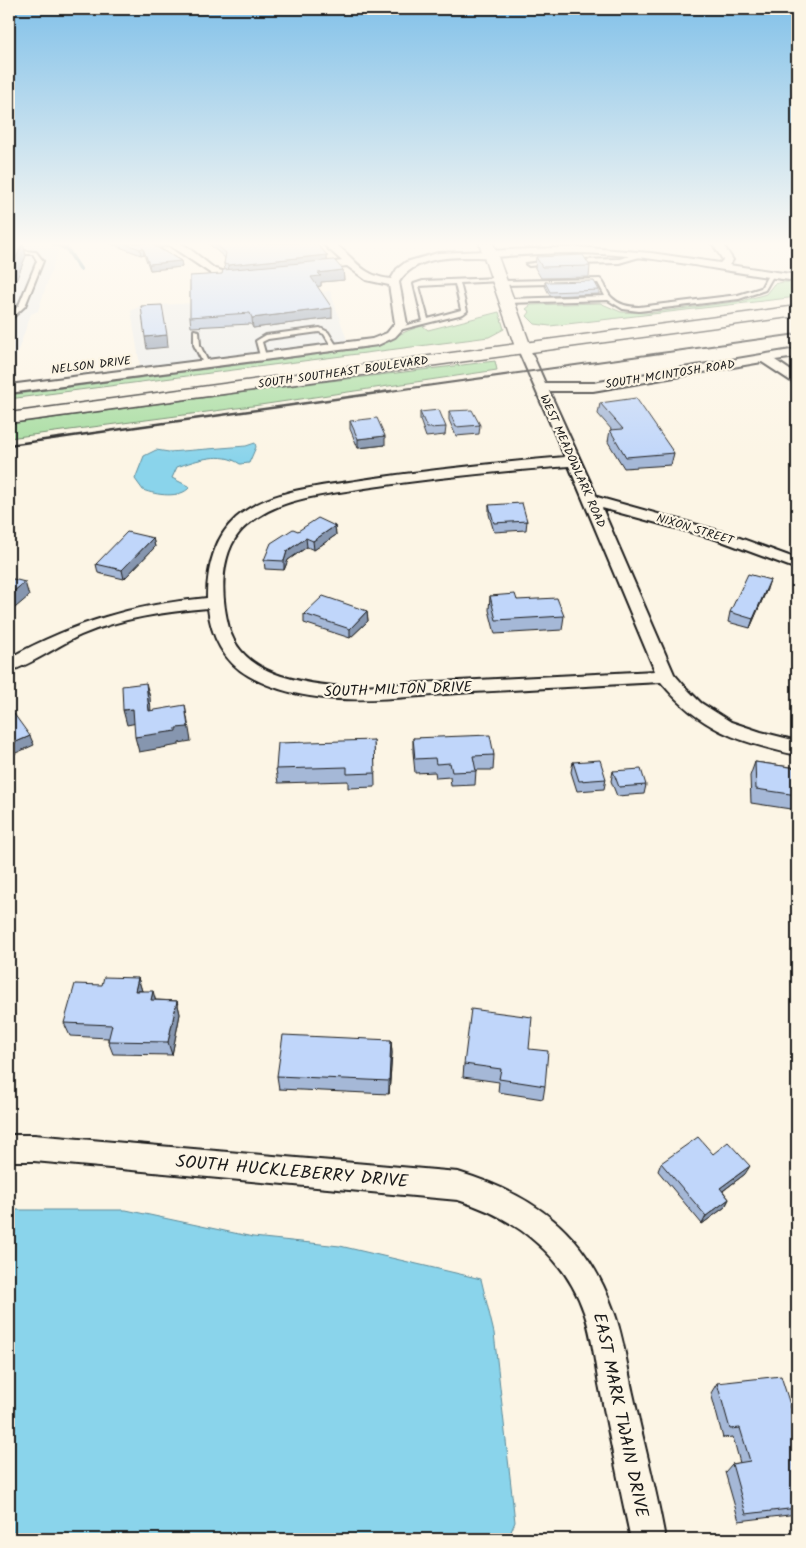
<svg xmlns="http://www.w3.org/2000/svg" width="806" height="1548" font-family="Kalam,sans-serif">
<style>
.built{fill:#eaeceb}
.green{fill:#a6dca0;stroke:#617c5e}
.water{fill:#8ad4eb;stroke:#5e8a98}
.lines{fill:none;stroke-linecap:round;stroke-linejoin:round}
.stream{stroke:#5e8a98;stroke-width:4}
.service-casing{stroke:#1c1c1c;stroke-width:4}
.minor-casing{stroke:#1c1c1c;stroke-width:4}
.secondary-casing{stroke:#1c1c1c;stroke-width:3}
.primary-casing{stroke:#1c1c1c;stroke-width:3}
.service{fill:#fcf5e5;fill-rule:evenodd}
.minor{fill:#fcf5e5;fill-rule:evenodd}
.secondary{fill:#fcf5e5;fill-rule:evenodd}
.primary{fill:#fcf5e5;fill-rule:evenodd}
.rail-far1{stroke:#1c1c1c;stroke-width:2}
.rail{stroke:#1c1c1c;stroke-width:2.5}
.wall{fill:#a5b8d7;stroke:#1c1c1c}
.shaded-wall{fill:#8696af;stroke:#1c1c1c}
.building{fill:#c0d6fa;stroke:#1c1c1c}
.labels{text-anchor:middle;stroke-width:4.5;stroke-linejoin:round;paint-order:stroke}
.far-street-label{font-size:12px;fill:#1c1c1c;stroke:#fcf5e5}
.street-label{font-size:15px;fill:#1c1c1c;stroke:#fcf5e5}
.near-street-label{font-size:18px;fill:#1c1c1c;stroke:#fcf5e5}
</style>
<rect width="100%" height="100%" fill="#fcf5e5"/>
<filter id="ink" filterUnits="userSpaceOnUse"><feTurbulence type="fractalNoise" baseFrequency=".02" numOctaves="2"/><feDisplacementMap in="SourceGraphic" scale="10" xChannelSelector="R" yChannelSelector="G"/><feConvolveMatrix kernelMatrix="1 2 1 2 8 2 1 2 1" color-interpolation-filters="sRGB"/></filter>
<g filter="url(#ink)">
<path class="built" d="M38 244 58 250 38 311 31 314 9 376V245Z
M330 291 349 346 141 372 131 311 140 306 270 299Z"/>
<path class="green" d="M783 282H797V297L550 326 535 324 527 316 530 312 526 309 531 305 600 303 621 312 648 313 742 301 766 294 774 284Z
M499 312 504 329 489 337 9 399V395L367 348C387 343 403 330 423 326L428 330Z
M495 361 497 370 260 405 9 438V424L314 383Z"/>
<path class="water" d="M255 443 256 447 249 463 240 464C222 451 197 460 177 467L172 478 190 487C180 499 156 495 143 490L135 479 144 456 156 450 169 452 246 446Z
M9 1210H126L253 1237 340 1246 481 1279 494 1333 515 1522 508 1539H9Z"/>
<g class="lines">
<path class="stream" d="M52 243 67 249 80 269"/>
<defs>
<path id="service" d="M9 250 36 252 43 261 25 306 11 319 9 316 19 305 37 261 33 254H9Z
M641 253 643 256 619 263 575 264 572 262 575 260 619 259Z
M548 261 550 264 529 266 526 264Z
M768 275 773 276 765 290 739 299 639 311 623 309 608 300 507 303 504 301 507 299 605 296 598 283 501 285 498 283 501 281 600 279C606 284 606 292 611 297 619 305 629 307 639 307L738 295 761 288Z
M499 278 501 279V281L460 283 467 311 463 314 399 330 396 328 423 321 414 284 423 281ZM455 284 461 310 428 319 419 286Z
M320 328 328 332 338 348 337 349H333L324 334 319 332 268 339 262 342 266 356 263 358 260 356 256 341 266 335Z
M194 330 199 331 200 345 209 364 208 365H204L194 345Z"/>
<path id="minor" d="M166 243H179L186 246 215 269 230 273H243L248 276 243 279H230L216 277Z
M322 243H334C356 259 361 276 391 279L397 269 406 262 438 253 577 247 651 253 720 263 723 260 712 243H722L733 260 729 265 797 275V281C724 272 651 254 576 253 549 253 521 255 493 257 462 258 418 252 399 282L407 324 395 337 378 345 9 393V385L372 339 387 333 395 323 389 285 366 280 347 266 308 270V266L342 261Z
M523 343 529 347 545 383H593L797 349V357L775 360 797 375V385L762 362 593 391H549L597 497 726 533 797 559V569L716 539 602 508 674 674 687 689 701 703 731 722 761 732 797 741V755C739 742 700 730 661 682 598 685 535 689 472 692 401 696 315 713 249 676 224 662 211 636 208 608 164 612 121 618 81 635 58 645 32 665 9 671V658C76 622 131 605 207 598 207 569 214 538 236 518 270 489 320 487 362 480 429 470 497 463 565 457L517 347ZM569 466 655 671 342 687C301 683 242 675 229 628 220 595 219 548 247 525 280 497 325 495 365 488 433 478 501 471 569 466Z
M9 1135H34L458 1172C534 1195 585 1232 613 1309 624 1337 627 1369 634 1398 644 1445 657 1492 665 1539H631C620 1491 611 1442 601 1394 595 1367 593 1337 584 1312 564 1254 514 1217 458 1200L34 1161H9Z"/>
<path id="secondary" d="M479 243H493L531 347 529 350 523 352 515 347Z"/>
<path id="primary" d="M797 306V316L9 423V413Z"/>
</defs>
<use href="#service" class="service-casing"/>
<use href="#minor" class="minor-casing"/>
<use href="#secondary" class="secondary-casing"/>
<use href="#primary" class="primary-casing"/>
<use href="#service" class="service"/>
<use href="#minor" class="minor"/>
<use href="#secondary" class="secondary"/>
<use href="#primary" class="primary"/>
<path class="rail-far1" d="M383 392 797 334"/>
<path class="rail" d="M9 445 392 391"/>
</g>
<path class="wall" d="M109 243H167V246L160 248 181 261 182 267 150 270 144 254 141 255Z
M208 243H316L327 255V260L343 270 344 280 321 282V286H317L332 318 253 328 251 324 191 327 190 317 225 270 224 264 225 258Z
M536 257 590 266 589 277 541 278 535 268Z
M545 282 599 290V294L550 296 545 286Z
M600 403 674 453 671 465 624 468 608 442 610 430H612L598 414Z
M449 411 480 425 479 434 456 436 449 420Z
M420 412 446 427 445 435 426 437 420 420Z
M350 421 385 445 358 448 350 429Z
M489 505 527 521 526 530 494 532 489 514Z
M335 526 336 535 314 550 307 547 288 560 284 570 265 569 264 560 298 531Z
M153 538 155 547 124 579 98 573 96 564Z
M767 589 750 628 728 622 730 612Z
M490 596 517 600 564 616 562 630 495 634 489 610Z
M367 611 368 621 350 638 304 623V614Z
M797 631V642L794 641Z
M413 738 494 755 493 770H476L475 785 451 786 450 777 436 778 435 772 415 773 413 752Z
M374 740 375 787 348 788V781L278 783 276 769Z
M573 762 606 779 604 789 577 791 571 772Z
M755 762 797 768V810L751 803 750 776Z
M613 771 646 785 644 794 617 796 611 781Z
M138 978 142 991 156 1000 177 1001 180 1014 172 1055 113 1054 108 1041V1038L70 1036 64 1023Z
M391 1040 392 1053 389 1094 279 1089 277 1076Z
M529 1049 545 1086 543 1099 498 1092 499 1082 463 1077 464 1064Z
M713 1154 745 1174 723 1191 729 1199 725 1207 702 1224 658 1171 661 1163Z
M717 1383 797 1427V1471H796L797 1476V1514L739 1521 725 1472 732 1464 740 1463 733 1437 723 1438 711 1393Z"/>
<path class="shaded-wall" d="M23 243 26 256 9 298V275Z
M157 243H167V246L154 250 153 245Z
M143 248 144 254 141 255 140 249Z
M327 255V261L229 271 228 265Z
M181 261 182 267 150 270 149 264Z
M343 270 344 280 321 282V286L312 287 311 277 318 273Z
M332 308V318L253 328 252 318Z
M167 335 168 347 147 349 145 337Z
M385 436V445L358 448V439Z
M335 526 336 535 314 550 313 541Z
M153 538 155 547 124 579 122 570Z
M306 538 307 547 288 560 284 570V561L287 551Z
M770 580 767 589 750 628 753 619Z
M25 582 29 596 9 613V595Z
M367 611 368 621 350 638V629Z
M146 683 150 697 152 725 149 711Z
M185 705 191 741 179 743V745L139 752 135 737 176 728Z
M133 709 137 723 127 725 123 710Z
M30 736 34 745 9 756V745Z
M138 978 142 991H135Z
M153 991 157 1005 151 1000Z
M177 1001 180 1014 172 1055 168 1042Z
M391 1040 392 1053 389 1094V1081Z
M750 1166 745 1174 716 1196 720 1188Z
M729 1199 725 1207 702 1224 706 1216Z"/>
<path class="building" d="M9 243H22L9 275Z
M124 243H157L153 245 181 261 149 264 143 248 140 249Z
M214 243H316L327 255 228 265 224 264 226 253Z
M583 255 590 266 542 267 536 257Z
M334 260 343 270 318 273 321 276 311 277 332 308 252 318 250 313 190 317V276L222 274 223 270Z
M594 281 599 290 550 292 545 282Z
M162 305 167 335 145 337 141 306Z
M636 398 674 453 626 457 610 430 623 429 600 403Z
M439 410 446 427 427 428 420 412Z
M472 410 480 425 456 427 449 411Z
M377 418 385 436 358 439 350 421Z
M522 503 527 521 494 523 489 505Z
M318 518 335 526 313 541 306 538 287 551 284 561 264 560 271 543 293 529 298 531Z
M127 532 153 538 122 570 96 564Z
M748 574 770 580 753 619 730 612Z
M9 578 25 582 9 595Z
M515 594 517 600 557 598 564 616 496 620 490 596Z
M323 596 367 611 350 629 304 614Z
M146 683 149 711 185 705 188 727 176 728V731L135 737 133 709 123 710 122 686Z
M14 714 30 736 9 745V716Z
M490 735 494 755 473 756 476 771 452 772 450 763 436 764 435 758 415 759 413 738Z
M374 740 375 773 347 774V767L276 769 278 743Z
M600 760 606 779 579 781 573 762Z
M755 762 797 768V795L756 789Z
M641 769 646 785 619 787 613 771Z
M104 977 138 978 135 991H153L151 1000 177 1001 168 1042 108 1041 112 1025 64 1023 75 984 102 985Z
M471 1009 532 1017 529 1049 548 1051 545 1086 499 1079 501 1069 464 1064Z
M283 1035 391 1040 389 1081 277 1076Z
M698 1137 713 1154 728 1142 750 1166 720 1188 729 1199 706 1216 661 1163Z
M781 1376 797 1427V1464L794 1465 797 1476V1508L746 1514 732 1464 750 1461 740 1428 730 1429 717 1383Z"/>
</g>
<linearGradient id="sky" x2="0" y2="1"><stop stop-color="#82c1e9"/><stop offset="0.53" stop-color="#fefaf3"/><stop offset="1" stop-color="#fefaf3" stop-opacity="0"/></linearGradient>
<rect width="806" height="460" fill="url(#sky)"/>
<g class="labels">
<g class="far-street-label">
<text transform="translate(91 365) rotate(-7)" y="4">NELSON DRIVE</text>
<text transform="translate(343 372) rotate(-8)" y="4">SOUTH SOUTHEAST BOULEVARD</text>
<text transform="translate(670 374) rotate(-9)" y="4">SOUTH MCINTOSH ROAD</text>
<text transform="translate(573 461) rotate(66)" y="4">WEST MEADOWLARK ROAD</text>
<text transform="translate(695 529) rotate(17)" y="4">NIXON STREET</text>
</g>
<g class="street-label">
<text transform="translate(398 689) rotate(-2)" y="5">SOUTH MILTON DRIVE</text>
</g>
<g class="near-street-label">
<text transform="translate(292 1171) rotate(5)" y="6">SOUTH HUCKLEBERRY DRIVE</text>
<text transform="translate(621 1415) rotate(78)" y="6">EAST MARK TWAIN DRIVE</text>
</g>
</g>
<rect width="806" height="1548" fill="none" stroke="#fcf5e5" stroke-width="30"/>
<rect x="15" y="15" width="776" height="1518" fill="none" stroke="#1c1c1c" stroke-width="2" filter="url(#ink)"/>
</svg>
